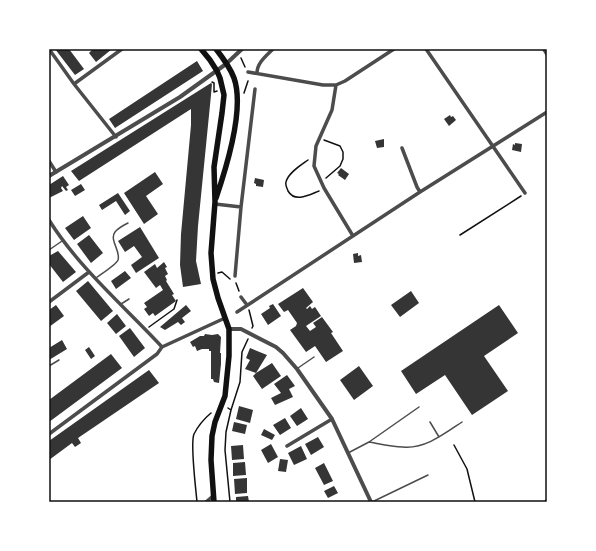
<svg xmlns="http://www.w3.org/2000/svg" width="596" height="551" font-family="Roboto,sans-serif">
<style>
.building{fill:#353535}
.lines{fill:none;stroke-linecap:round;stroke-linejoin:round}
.path{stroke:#111;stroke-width:1.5}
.service{stroke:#4c4c4c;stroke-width:1.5}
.minor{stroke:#4c4c4c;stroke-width:3.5}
.tertiary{stroke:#4c4c4c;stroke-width:4}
.trunk{stroke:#111;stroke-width:5.5}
.neatline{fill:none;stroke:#111;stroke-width:1.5}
</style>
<rect width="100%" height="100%" fill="#fff"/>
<path class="building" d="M55 49H69L84 69 75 75Z
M93 49H112L96 62 89 53Z
M197 61 203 71 115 128 109 119Z
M211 83 212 84 211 95 198 226 196 261 201 284 183 287 180 265 181 234 191 125V109L79 181 71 171Z
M450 115 451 117 453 116 456 120 449 126 444 119Z
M384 139V147L377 148 375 141Z
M515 143 522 144 521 152 512 150 513 144 515 145Z
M341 168 349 174 345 180 338 175 339 174 337 173Z
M155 172 163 184 146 196 158 214 144 224 124 193Z
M63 176 69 185 66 187 68 190 66 191 62 186 61 188 63 191 49 198V185Z
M255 178 264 180 263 187 256 186V184L254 183Z
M81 184 85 190 75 196 71 190Z
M118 193 130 211 125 215 116 201 102 210 99 205Z
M83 216 91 228 74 240 65 228Z
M140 227 159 258 136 273 131 265 142 257 134 246 125 252 118 241Z
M89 235 103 253 91 263 77 244Z
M58 251 76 272 63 282 49 264V256Z
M358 253V256L361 255 362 262 354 263 353 254Z
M164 262 167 267 165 268 168 274 165 276 167 280 166 281 174 294 172 295 176 301 155 316 153 313 149 316 144 309 147 307 144 303 163 290 160 285 156 288 144 272 155 264 157 268Z
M125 271 131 278 116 289 111 281Z
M88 281 113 311 101 321 76 291Z
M303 288 313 302 306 308 307 309 310 306 312 309 315 307 321 316 306 326 310 331 316 327 313 323 322 317 333 332 331 333 343 351 326 362 315 346 306 352 290 330 296 326 297 323 288 310 284 312 278 304Z
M411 291 419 303 400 317 391 305Z
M273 304 281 316 268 325 261 314 270 308 269 306Z
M56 305 64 316 49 327V310Z
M186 305 191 311 182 318 185 322 181 325 178 322 165 330 160 327Z
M499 305 518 333 484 356 508 391 472 415 445 375 416 394 401 371Z
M117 314 126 326 116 334 107 323Z
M130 328 145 348 134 357 119 336Z
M205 334 212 335 218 334 221 337 220 353H221V364L219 383 214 382 213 379H211V351H209V349H202L197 351 195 346 193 347 190 342 200 336H204Z
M62 340 67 349 49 360V348Z
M89 347 95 356 91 359 85 350Z
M250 348 267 355 256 373 272 363 281 376 262 389 253 376 256 373 245 369 250 360 246 358Z
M111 354 122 368 49 422V400Z
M359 366 373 386 354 400 340 380Z
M149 370 159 383 78 438 81 443 75 447 72 443 49 460V441Z
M287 375 295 386 289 389 293 397 275 405 271 398 281 393 274 384Z
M239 406 253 410 250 423 236 419Z
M301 408 308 419 297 426 290 416Z
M285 418 291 428 280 435 273 425Z
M234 422 247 425 245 434 232 431Z
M264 429 275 435 272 440 261 435Z
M318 437 324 447 311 455 305 444Z
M271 444 278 457 268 463 261 450Z
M243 445 244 459 232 460 231 446Z
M301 446 307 459 294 465 288 453Z
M280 459 288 460 286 472 278 471Z
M245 462 246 475 233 476V463Z
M324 463 333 481 324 485 315 468Z
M247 478V493L235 494 234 479Z
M334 486 338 493 328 498 324 491Z
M248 496 249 502H236V497Z"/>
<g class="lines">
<path class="path" d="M241 58 245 67
M212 82 214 83V92L217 91
M244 93 248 81
M324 140 340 146 343 152V159L340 166 326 178
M308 160C301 165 288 173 286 182 285 185 287 188 288 191 295 203 309 195 319 191
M460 235 521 196
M218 273 222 272 230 279
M236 283 239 291
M249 310 253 326 252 328
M149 327 174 309 177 300
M228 408 231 410 226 432 225 450 230 502
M231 410 240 382 242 352 248 339
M454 445 467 469 475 502
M197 502C196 490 190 443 194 434 198 426 205 418 211 413"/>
<path class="service" d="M49 250 62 241
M96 278C101 274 116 265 118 260 121 251 109 240 115 232 118 228 124 225 128 223
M121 304 129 299
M49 366 59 360
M298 368 314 357
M430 422 439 437
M369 442C380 444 391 447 403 447 425 449 444 434 462 422
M348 453 369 442 419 407
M372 502 428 475"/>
<path class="minor" d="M49 49 74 84 116 137
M426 49 525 193
M248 72 323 85H336L345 81 394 49
M257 73C257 63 266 56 273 49
M74 84 122 49
M336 85 332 110 316 146 314 166 324 188 353 236
M402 148 417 187 420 192
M49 161 56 172
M215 204 241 207
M49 220C79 268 124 306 162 347
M235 276 241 207 255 89
M241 297 247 305
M49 302 89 272
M237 312 420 192 547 112
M49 434 157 354 162 347 225 318
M287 446 332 419
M206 502 213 496"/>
<path class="tertiary" d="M544 49 547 54
M49 176 180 97 226 64 242 49
M229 329H241L276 347 283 353 297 369 332 419 371 502
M546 502 547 501"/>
<path class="trunk" d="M201 49 210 60 217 71 220 78 224 95 222 113 214 167 215 202 211 253 213 279 218 298 229 329V356L225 396 215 422 212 436 211 460 214 502
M216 49C223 58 230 67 234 78 245 109 227 166 216 198"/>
</g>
<rect width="596" height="551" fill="none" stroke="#ffffff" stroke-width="100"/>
<rect x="50" y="50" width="496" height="451" class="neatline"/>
</svg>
